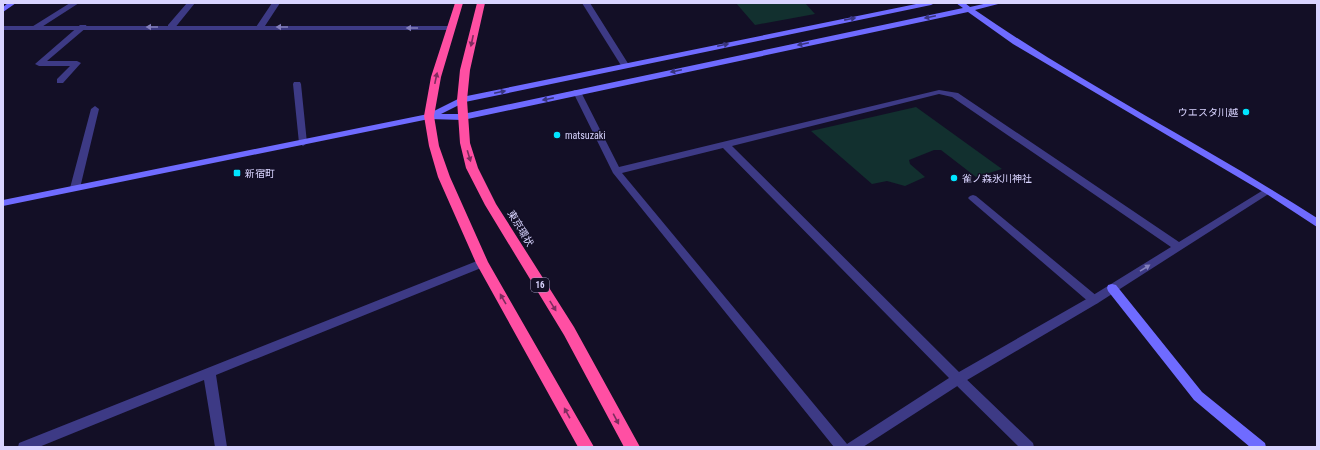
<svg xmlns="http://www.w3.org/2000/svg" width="1320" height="450" font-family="'Roboto Condensed','Noto Sans JP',sans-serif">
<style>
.green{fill:#12302f}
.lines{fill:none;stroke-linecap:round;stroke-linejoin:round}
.lane{fill:#3d3a85;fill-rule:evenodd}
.street{fill:#3d3a85;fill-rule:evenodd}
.secondary{fill:#6f6bff;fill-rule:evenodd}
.highway{fill:#ff4fa3;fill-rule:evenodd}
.oneway{fill:#38347d}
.oneway2{fill:#837fbc}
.oneway3{fill:#7d2c5e}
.poi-dot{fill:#00e5ff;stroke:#130f26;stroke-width:1.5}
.labels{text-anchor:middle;stroke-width:3;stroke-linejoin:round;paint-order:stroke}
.shield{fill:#130f26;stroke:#9e99be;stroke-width:1}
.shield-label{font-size:9px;font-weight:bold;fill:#d9d4ff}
.poi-label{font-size:10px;fill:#d9d4ff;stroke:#130f26;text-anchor:start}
.street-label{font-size:10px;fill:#d9d4ff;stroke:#130f26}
</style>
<rect width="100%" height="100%" fill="#130f26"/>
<path class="green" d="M736 3H805L815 14 755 25Z
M916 107 1002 169 976 177 941 150H934L909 160 910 164 925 177 905 186 887 181 872 184 811 131Z"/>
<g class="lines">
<path class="lane" d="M70 3H79L37 30H31L30 28Z
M187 3H195L174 29H168V25Z
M272 3H280L263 29H257L256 27Z
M80 25H86L87 27 47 61H77L81 63 63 83H57V79L70 66H39L35 64Z
M294 82H300L301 84 307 143 303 146 299 143 293 84Z
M95 106 99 109 80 188 75 191 70 188 91 109Z
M973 195 976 196 1098 297 1099 300 1098 303 1094 304 1090 303 970 200 968 198 970 196Z
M958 374 962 375 1033 443 1034 447H1019L954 383 952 379 954 375Z"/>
<path class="street" d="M582 3H590L629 65 628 67H622Z
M3 26H451L455 28 451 30H3Z
M574 90H580L581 92 619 167 939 90 958 93 1179 242 1265 189 1268 188 1273 191 1098 303 962 383 863 447H834L613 173 573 92ZM939 94 952 97 1171 247 1090 297 959 372 732 146ZM723 148 949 378 847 444 622 173Z
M482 259 486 260 487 263 486 266 216 375 227 447H215L204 380 39 447H18L19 443Z"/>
<path class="secondary" d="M8 3H16L3 12V7Z
M921 3H935L931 5 465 102 441 114H463L963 8 956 3H965L970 7 988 3H1002L975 10C1085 86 1205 146 1317 218V227L1265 193 1013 44 968 12 463 120 429 119 3 206V200L428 114 462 97Z
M1112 284 1116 285 1202 392 1265 443 1266 447H1250L1194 400 1108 291 1107 288 1108 285Z"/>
<path class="highway" d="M455 3H463L441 77 434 116 439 146 450 177 488 262 594 447H578L476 263 438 177 429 146 424 116 431 77Z
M477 3H485L470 70 467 100 470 143 478 168 496 204 574 327 640 447H624L564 335 485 205 466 168 460 143 457 100 460 70Z"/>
</g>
<defs><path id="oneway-solid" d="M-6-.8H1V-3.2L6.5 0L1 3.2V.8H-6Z"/></defs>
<g class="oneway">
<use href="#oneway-solid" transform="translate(930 17) rotate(168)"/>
<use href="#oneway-solid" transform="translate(850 19) rotate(-11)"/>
<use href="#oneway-solid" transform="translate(803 44) rotate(168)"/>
<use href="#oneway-solid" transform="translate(723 45) rotate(-12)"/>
<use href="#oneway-solid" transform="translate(676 71) rotate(168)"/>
<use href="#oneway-solid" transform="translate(500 92) rotate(-12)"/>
<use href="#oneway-solid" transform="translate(548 99) rotate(168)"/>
</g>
<g class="oneway2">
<use href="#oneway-solid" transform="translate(152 27) rotate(180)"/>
<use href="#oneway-solid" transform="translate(282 27) rotate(-180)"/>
<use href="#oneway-solid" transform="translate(412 28) rotate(-180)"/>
<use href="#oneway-solid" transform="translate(1145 268) rotate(-32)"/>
</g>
<g class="oneway3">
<use href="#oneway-solid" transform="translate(472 41) rotate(102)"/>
<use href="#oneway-solid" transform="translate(436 78) rotate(-78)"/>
<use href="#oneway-solid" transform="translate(469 156) rotate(73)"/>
<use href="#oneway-solid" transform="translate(503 299) rotate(-120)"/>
<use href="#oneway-solid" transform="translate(553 306) rotate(58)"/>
<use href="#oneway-solid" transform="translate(567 413) rotate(-119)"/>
<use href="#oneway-solid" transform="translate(616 419) rotate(62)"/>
</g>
<g class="poi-dot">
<circle cx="1246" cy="112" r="4"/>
<circle cx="557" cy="135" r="4"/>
<rect x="233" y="169" width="8" height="8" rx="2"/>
<circle cx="954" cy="178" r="4"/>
</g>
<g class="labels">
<rect class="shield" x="531" y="278" width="18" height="14" rx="3"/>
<g class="shield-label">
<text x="540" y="288">16</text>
</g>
<g class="poi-label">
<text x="1238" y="116" text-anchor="end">ウエスタ川越</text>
<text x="565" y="139">matsuzaki</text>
<text x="245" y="177">新宿町</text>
<text x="962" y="182">雀ノ森氷川神社</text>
</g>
<g class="street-label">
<text transform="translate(521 228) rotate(59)" y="4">東京環状</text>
</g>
</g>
<rect width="1320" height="450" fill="none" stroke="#d9d4ff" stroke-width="8"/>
</svg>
